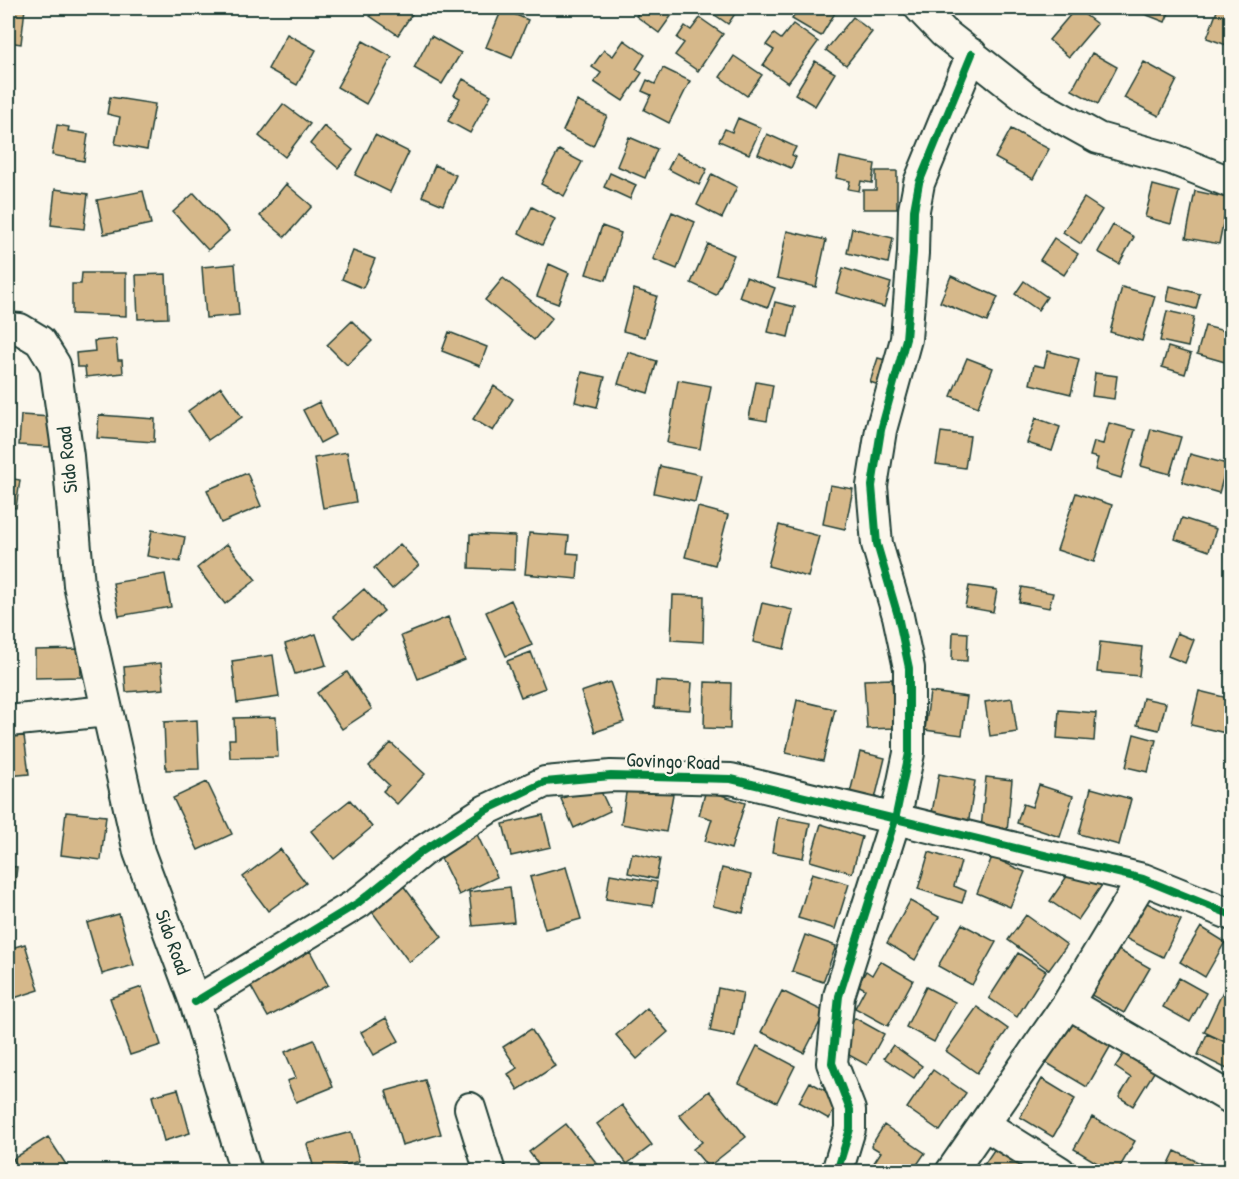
<svg xmlns="http://www.w3.org/2000/svg" width="1239" height="1179" font-family="'Patrick Hand',sans-serif">
<style>
.building{fill:#d6b88a;stroke:#1f3d34;stroke-width:1.5}
.lines{fill:none;stroke-linecap:round;stroke-linejoin:round}
.minor-casing{stroke:#1f3d34;stroke-width:34}
.minor{stroke:#fbf7ec;stroke-width:30}
.cycleway-casing{stroke:#fbf7ec;stroke-width:11}
.cycleway{stroke:#00873e;stroke-width:8}
.labels{text-anchor:middle;stroke-width:4.5;stroke-linejoin:round;paint-order:stroke}
.street-label{font-size:20px;fill:#1f3d34;stroke:#fbf7ec}
</style>
<rect width="100%" height="100%" fill="#fbf7ec"/>
<filter id="ink" filterUnits="userSpaceOnUse"><feTurbulence type="fractalNoise" baseFrequency=".0167" numOctaves="2"/><feDisplacementMap in="SourceGraphic" scale="12" xChannelSelector="R" yChannelSelector="G"/><feConvolveMatrix kernelMatrix="1 2 1 2 8 2 1 2 1" color-interpolation-filters="sRGB"/></filter>
<g filter="url(#ink)">
<path class="building" d="M8 8H25L21 44 8 42Z
M376 8H416L398 35 370 16Z
M643 8H677L659 33 636 16Z
M705 8H739L728 24Z
M799 8H838L821 36 792 19Z
M1076 8 1097 24 1069 57 1049 40Z
M1144 8H1171L1165 22 1142 13Z
M1218 8 1232 9V47L1207 38Z
M502 9 528 20 512 58 486 47Z
M853 17 872 32 846 65 826 50Z
M700 18 723 34 698 71 675 55 684 43 677 38 685 26 691 30Z
M793 24 818 42 788 83 763 65 774 50 766 45 774 34 781 39Z
M287 34 316 50 297 85 268 69Z
M431 36 461 53 442 84 414 68Z
M624 40 645 55 636 69 642 73 623 101 594 82 601 73 592 67 604 50 613 56Z
M363 41 392 57 366 104 337 87Z
M1092 53 1117 67 1098 104 1072 90Z
M734 56 762 75 747 96 720 77Z
M815 61 835 73 815 106 795 94Z
M1144 62 1177 80 1159 116 1124 98Z
M663 68 690 81 669 123 644 110 651 95 642 91 647 80 655 84Z
M463 79 491 95 470 133 448 121 460 98 454 95Z
M110 97 155 104 147 150 115 144 120 117 107 114Z
M577 101 607 116 593 146 563 131Z
M283 104 310 124 285 157 259 136Z
M738 118 761 128 749 154 719 141 725 129 732 132Z
M57 125 69 127 68 131 88 134 84 161 52 155Z
M324 126 353 150 338 168 310 144Z
M1011 129 1049 149 1033 179 995 158Z
M767 134 796 147 792 155 796 157 791 168 758 154Z
M375 135 409 152 390 192 355 175Z
M629 137 657 149 645 178 617 166Z
M559 150 582 162 564 196 541 184Z
M676 153 707 169 699 185 668 169Z
M840 157 875 164 872 183 861 181 859 191 848 189 850 181 836 178Z
M435 165 456 175 443 205 422 196Z
M876 171H897V209H863V190H876Z
M610 173 636 185 630 199 604 187Z
M712 174 737 187 722 218 697 205Z
M286 184 312 206 285 237 260 216Z
M1153 185 1179 192 1171 224 1145 217Z
M55 189 88 194 84 229 51 225Z
M143 191 151 224 104 234 97 200Z
M1195 191 1228 198 1219 244 1186 238Z
M194 193 229 231 208 250 173 212Z
M1084 198 1102 210 1081 244 1063 232Z
M532 207 555 219 542 245 519 233Z
M672 212 695 222 677 269 653 259Z
M1113 225 1134 237 1119 264 1098 252Z
M602 226 621 233 606 280 586 274Z
M852 228 893 238 888 263 847 253Z
M787 231 826 240 816 287 777 278Z
M1054 238 1078 254 1064 275 1040 260Z
M708 244 734 255 716 295 691 283Z
M353 251 375 259 363 288 342 279Z
M235 264 239 315 206 318 202 267Z
M549 264 569 273 558 304 537 296Z
M843 268 891 283 884 307 836 293Z
M82 273H126V316L72 314V284H81Z
M166 274 168 318 138 319 136 275Z
M951 276 998 297 987 322 940 302Z
M746 277 775 288 768 307 739 297Z
M503 278 552 318 534 340 485 300Z
M1024 281 1047 297 1038 310 1015 294Z
M1170 286 1200 294 1196 309 1167 301Z
M1122 287 1155 296 1142 341 1110 332Z
M634 289 657 296 645 337 623 331Z
M775 302 795 307 788 337 768 332Z
M1167 311 1194 317 1188 347 1160 341Z
M352 321 372 341 347 365 327 345Z
M1205 326 1232 333V339L1225 362 1197 354Z
M449 332 487 347 480 366 442 351Z
M116 339 118 360H122L123 373 86 377 85 367H77L76 353 95 351 94 341Z
M1168 347 1191 354 1185 374 1162 367Z
M1048 351 1079 359 1071 394 1030 384 1034 365 1044 367Z
M628 352 657 361 648 393 618 384Z
M878 358 893 362 885 387 870 382Z
M967 358 993 368 978 407 951 396Z
M582 372 605 377 597 407 575 402Z
M1095 373 1117 376 1114 399 1092 396Z
M678 380 711 386 700 449 667 443Z
M756 382 773 385 767 421 749 418Z
M494 386 513 399 493 431 473 419Z
M221 387 242 417 208 440 188 411Z
M319 402 335 435 320 443 303 410Z
M21 415 51 417 50 447 19 445Z
M99 415 155 419 154 442 97 438Z
M1036 418 1060 427 1052 451 1027 443Z
M1109 423 1135 430 1121 478 1095 470 1098 458 1090 456 1094 442 1103 444Z
M1232 426V454L1225 453Z
M1151 429 1181 437 1170 474 1141 466Z
M941 432 970 436 965 468 936 464Z
M347 452 356 502 323 508 314 458Z
M1190 454 1227 464 1219 493 1182 482Z
M660 466 701 475 695 502 654 493Z
M247 473 261 506 221 523 207 490Z
M8 478 20 480 16 508 8 507Z
M830 485 853 489 845 529 823 524Z
M1076 493 1112 505 1094 562 1057 550Z
M698 507 728 515 715 565 685 557Z
M1182 518 1216 529 1209 551 1175 539Z
M779 525 819 536 808 577 768 566Z
M152 530 185 537 180 562 147 556Z
M529 533 569 536 567 553 579 554 577 579 525 574Z
M470 534 515 536 514 570 469 568Z
M227 544 256 580 225 604 197 568Z
M400 544 419 565 392 589 374 568Z
M165 574 171 607 119 616 113 583Z
M969 586 997 590 993 612 965 607Z
M1022 587 1053 593 1049 608 1019 602Z
M364 589 384 611 353 638 333 616Z
M673 595 704 596 703 642 671 640Z
M511 600 532 645 506 656 486 612Z
M762 603 793 610 784 649 753 642Z
M448 617 465 660 418 679 401 636Z
M953 632 968 633 967 661 952 660Z
M1177 633 1194 640 1185 663 1168 656Z
M316 634 326 665 295 674 285 644Z
M1100 642 1142 647 1139 676 1097 672Z
M80 649 81 677 35 678V650Z
M531 652 545 688 521 697 507 661Z
M273 655 279 697 237 703 232 661Z
M161 663 164 689 126 692 124 667Z
M347 672 372 709 342 729 317 693Z
M892 679 895 728 867 729 864 680Z
M656 681 692 683 690 710 654 708Z
M610 682 624 722 595 732 581 692Z
M705 682 731 683 730 729 704 728Z
M1199 691 1232 699V727L1230 734 1191 725Z
M930 692 967 697 962 735 925 730Z
M1012 698 1017 732 990 736 985 702Z
M1143 698 1166 703 1159 730 1137 725Z
M797 700 835 709 823 761 786 753Z
M1059 710 1096 713 1094 741 1057 738Z
M276 717 278 757 230 758 229 739H235L234 718Z
M197 720 199 769 166 770 164 722Z
M1134 734 1156 740 1148 772 1126 767Z
M24 736 29 774 8 776V737Z
M391 743 425 774 397 804 383 791 389 785 369 766Z
M860 752 885 758 875 799 850 793Z
M939 774 975 781 968 825 931 818Z
M986 777 1012 780 1007 832 981 829Z
M628 781 674 789 666 832 621 824Z
M207 782 232 834 198 850 173 798Z
M597 783 610 811 574 828 561 799Z
M1039 785 1073 796 1060 837 1017 823 1023 804 1032 807Z
M1091 788 1131 799 1119 845 1079 834Z
M706 790 745 803 731 849 705 841 712 819 699 815Z
M350 800 372 827 334 859 311 831Z
M66 812 106 816 101 860 61 855Z
M543 815 551 847 511 856 503 824Z
M778 817 810 823 803 858 772 852Z
M821 824 862 837 852 873 810 861Z
M475 830 497 877 459 895 436 848Z
M280 849 306 883 268 911 243 877Z
M929 852 961 862 954 886 966 891 962 903 918 889Z
M632 853 660 859 656 879 628 873Z
M992 857 1025 872 1010 907 977 893Z
M8 866 17 867 12 910 8 909Z
M1074 866 1102 885 1078 920 1050 901Z
M566 867 581 919 545 929 530 877Z
M722 868 751 875 743 913 713 906Z
M812 873 849 884 835 929 798 918Z
M610 874 657 882 653 906 606 899Z
M402 884 442 937 409 962 370 909Z
M510 887 514 922 473 926 469 892Z
M1137 898 1181 920 1163 957 1119 935Z
M910 901 939 917 915 960 887 943Z
M119 914 134 965 102 974 87 923Z
M1026 915 1067 945 1049 970 1008 940Z
M962 924 996 942 972 985 938 966Z
M1201 927 1225 942 1205 977 1180 962Z
M805 935 836 946 823 982 792 971Z
M25 944 39 990 8 1000V949Z
M1113 947 1150 968 1124 1013 1082 990 1092 970 1103 976 1111 961 1107 958Z
M310 951 328 985 268 1017 249 983Z
M1018 953 1046 971 1017 1017 989 998Z
M880 961 913 980 888 1026 855 1008 865 989 858 985 866 971 872 975Z
M1179 978 1206 993 1190 1022 1163 1007Z
M142 987 161 1045 130 1055 110 998Z
M926 987 955 1002 934 1042 906 1027Z
M1225 987 1232 990V1045L1204 1032Z
M718 988 743 993 735 1036 710 1031Z
M782 991 825 1012 804 1053 761 1032Z
M977 1007 1008 1029 977 1073 946 1051Z
M647 1008 668 1032 637 1059 616 1035Z
M386 1018 399 1041 374 1055 361 1032Z
M855 1018 884 1034 867 1065 838 1049Z
M1070 1018 1113 1042 1087 1087 1045 1062Z
M531 1029 555 1066 518 1090 508 1074 517 1068 503 1047Z
M1207 1034 1232 1045V1058L1227 1069 1198 1055Z
M314 1040 333 1087 296 1102 287 1081 296 1078 285 1052Z
M893 1045 922 1066 914 1078 884 1058Z
M757 1046 795 1066 777 1102 739 1083Z
M1126 1050 1156 1069 1133 1106 1119 1097 1131 1078 1115 1067Z
M933 1070 966 1093 940 1131 907 1108Z
M1042 1079 1075 1099 1053 1137 1020 1117Z
M425 1080 441 1134 402 1145 386 1091Z
M810 1082 840 1099 829 1119 799 1102Z
M178 1089 190 1133 164 1141 152 1096Z
M709 1091 746 1137 708 1167 693 1149 702 1142 679 1115Z
M622 1105 652 1145 627 1164 597 1124Z
M1092 1117 1135 1141 1117 1172H1112L1074 1149Z
M566 1124 602 1170 600 1172H544L529 1152Z
M884 1125 925 1153 912 1172H868L881 1152 871 1146Z
M351 1132 359 1161 323 1172H315L307 1144Z
M48 1137 71 1172H22L13 1159Z
M1000 1141 1032 1163 1026 1172H979Z
M1175 1151 1202 1164 1199 1172H1165Z"/>
<g class="lines">
<defs>
<path id="minor" d="M920 8 944 33 1029 100 1098 138 1172 159 1232 183
M8 328 20 329 40 341 55 365 68 456 79 585 139 852 195 1002 246 1172
M8 721 107 711
M195 1002 358 903 421 852 486 810 545 782 611 776 731 779 1143 879 1232 915
M1068 1003 1232 1099
M470 1108 490 1172
M985 1125 1060 1172
M837 1172 850 1129V1110L832 1063 839 996 895 820 909 753V668L898 616 877 544 872 486 881 430 906 339 913 253 914 210 919 183 972 54
M951 1172 1068 1003 1143 879"/>
</defs>
<use href="#minor" class="minor-casing"/>
<use href="#minor" class="minor"/>
<defs>
<path id="cycleway" d="M195 1002 358 903 421 852 486 810 545 782 611 776 731 779 1143 879 1232 915
M837 1172 850 1129V1110L832 1063 839 996 895 820 909 753V668L898 616 877 544 872 486 881 430 906 339 913 253 914 210 919 183 972 54"/>
</defs>
<use href="#cycleway" class="cycleway-casing"/>
<use href="#cycleway" class="cycleway"/>
</g>
</g>
<g class="labels">
<g class="street-label">
<text transform="translate(67 460) rotate(-96)" y="7">Sido Road</text>
<text transform="translate(673 761) rotate(2)" y="7">Govingo Road</text>
<text transform="translate(173 942) rotate(70)" y="7">Sido Road</text>
</g>
</g>
<rect width="1239" height="1179" fill="none" stroke="#fbf7ec" stroke-width="30"/>
<rect x="15" y="15" width="1209" height="1149" fill="none" stroke="#1f3d34" stroke-width="2" filter="url(#ink)"/>
</svg>
